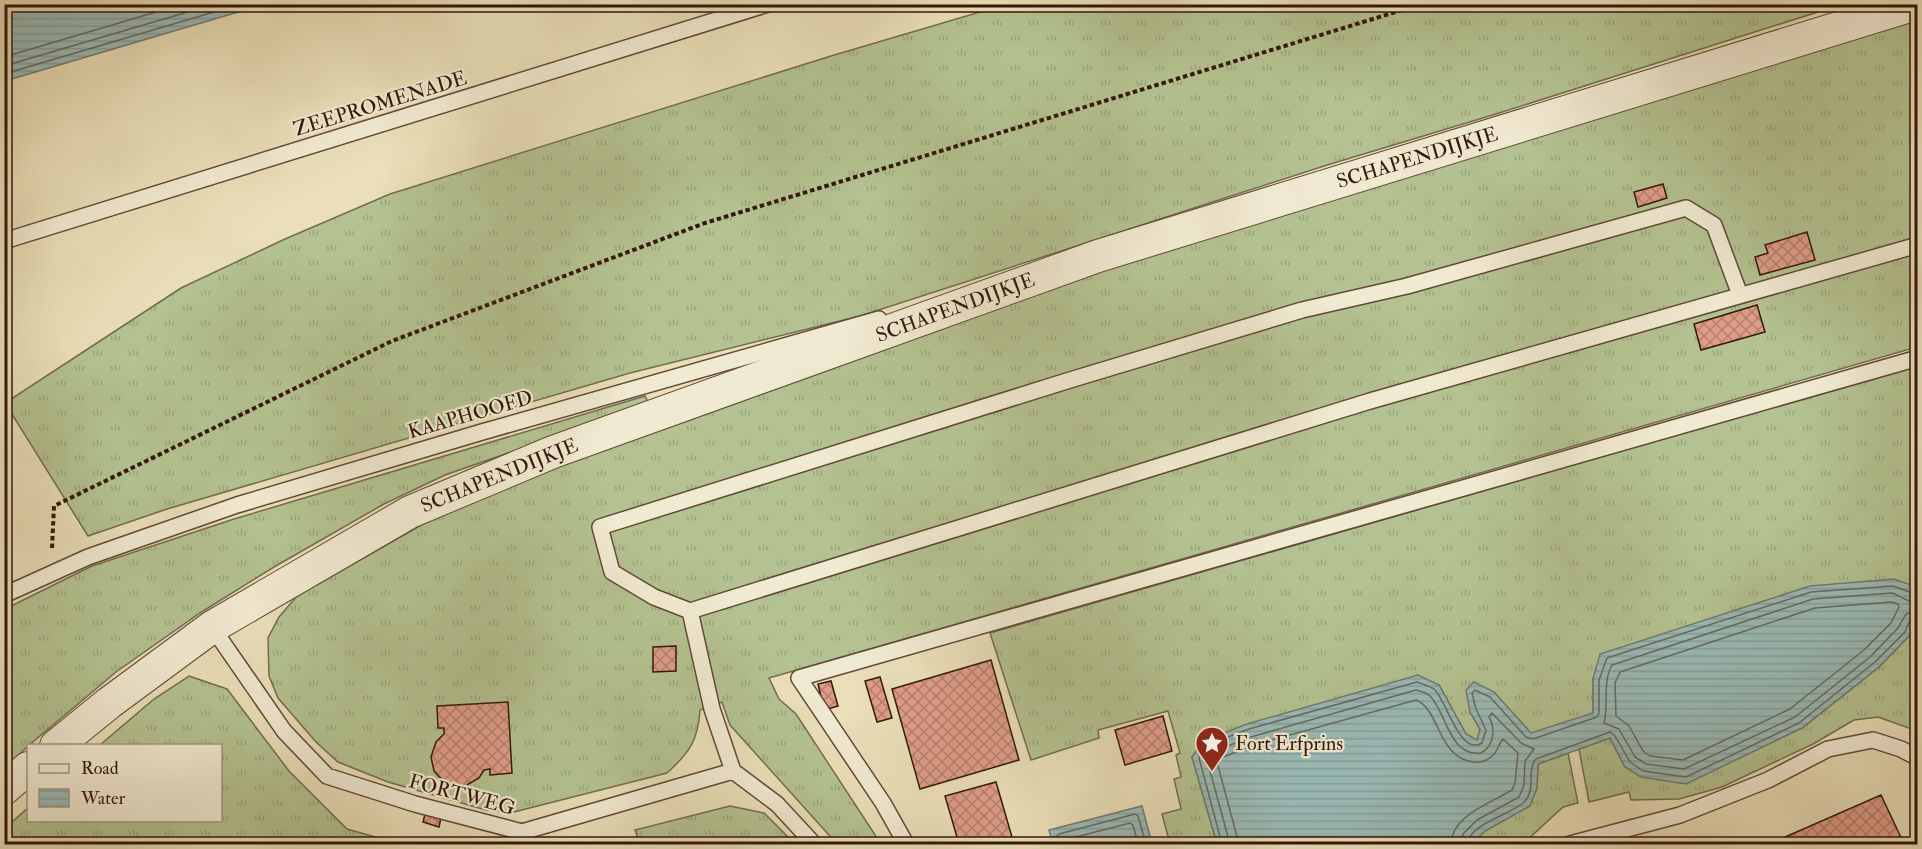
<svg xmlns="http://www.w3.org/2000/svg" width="1922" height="849" font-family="'IM FELL Double Pica',serif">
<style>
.grass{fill:url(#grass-tufts);stroke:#746c4e;stroke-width:1.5}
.water{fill:url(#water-rules);stroke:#717972;stroke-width:1.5}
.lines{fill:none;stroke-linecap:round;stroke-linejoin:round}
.shore{stroke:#666961;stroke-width:1.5}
.building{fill:url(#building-cross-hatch);stroke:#33170b;stroke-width:1.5}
.lane-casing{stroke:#614936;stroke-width:18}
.street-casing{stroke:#614936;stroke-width:34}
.path{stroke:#33170b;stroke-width:4;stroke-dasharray:4.5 3;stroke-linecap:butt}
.lane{stroke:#f1ead2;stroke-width:15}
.street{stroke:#f1ead2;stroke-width:32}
.labels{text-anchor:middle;stroke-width:4.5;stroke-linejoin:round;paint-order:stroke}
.street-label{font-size:20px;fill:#33170b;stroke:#f1ead2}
.poi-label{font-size:20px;fill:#33170b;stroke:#f1ead2;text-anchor:start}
</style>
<defs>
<pattern id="grass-tufts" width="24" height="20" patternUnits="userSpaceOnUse" patternTransform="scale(1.5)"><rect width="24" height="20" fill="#b4c291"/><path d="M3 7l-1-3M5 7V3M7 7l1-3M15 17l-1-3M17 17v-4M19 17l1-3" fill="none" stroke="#9ba67c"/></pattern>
<pattern id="water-rules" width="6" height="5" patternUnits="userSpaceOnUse" patternTransform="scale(1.5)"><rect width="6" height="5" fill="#9abbb7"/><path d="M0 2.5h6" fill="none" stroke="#85a09c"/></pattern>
<pattern id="building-cross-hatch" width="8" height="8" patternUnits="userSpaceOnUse" patternTransform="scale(1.5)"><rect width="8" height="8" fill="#df9d88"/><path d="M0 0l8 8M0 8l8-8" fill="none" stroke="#b57f6d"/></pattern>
</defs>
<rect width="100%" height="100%" fill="#eadfb9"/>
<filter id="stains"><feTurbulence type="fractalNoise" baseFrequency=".00333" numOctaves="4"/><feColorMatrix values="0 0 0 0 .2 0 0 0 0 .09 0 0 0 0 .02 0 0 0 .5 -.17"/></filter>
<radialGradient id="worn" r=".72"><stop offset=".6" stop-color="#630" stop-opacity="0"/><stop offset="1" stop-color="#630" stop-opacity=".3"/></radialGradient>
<path class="grass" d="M1007 4 1840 5 1496 114 1324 166 860 316 630 373 167 509 88 536 5 403 181 288 285 239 390 194 831 56Z
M1917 19V347L769 678 779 699 796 714 881 844H837L730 725 722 702 700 710C698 741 689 753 667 773L514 812 486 810 388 782 338 762 316 742 278 698 269 676 268 638 279 617 297 596 451 508 559 460 1162 250Z
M1917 366V602L1914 586 1593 679V714L1531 734 1494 692 1470 712 1480 729 1477 741 1466 734 1439 685 1192 757 1217 844H1170L1162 814 1181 809 1174 779 1181 777 1176 755 1180 753 1168 711 1098 730 1099 738 1031 760 990 633Z
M645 396 649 404 445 475 384 504 274 567 200 613 116 672 28 746 5 768V609L92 566 234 519Z
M1917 618V731L1878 717 1854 720 1813 744 1722 787 1679 799 1631 800 1629 792 1589 802 1579 749 1610 738 1625 767 1802 728 1879 667 1910 635Z
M189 676 227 689 289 771 347 829 400 844H5V828L28 808V820H220V746L100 745 154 699Z
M1568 753 1578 803 1563 807 1524 843 1519 844H1471L1485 831 1529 806 1537 788 1538 764Z
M730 806 764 813 795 844H640L635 830Z"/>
<path class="water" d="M5 4H262V5L5 81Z
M1894 579 1914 586 1917 602V618L1910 635 1879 667 1802 728 1686 784 1641 777 1625 767 1610 738 1538 764 1537 788 1530 806 1485 831 1471 844H1217L1192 757 1203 741 1247 724 1418 675 1439 685 1466 734 1477 740 1480 729 1470 712 1466 690 1474 682 1494 692 1531 733 1593 713V679L1600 654 1810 586Z
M1142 806 1152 844H1053L1049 830Z"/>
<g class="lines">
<path class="shore" d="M4 57 183 4
M4 66 215 4
M4 74 241 4
M1891 602 1898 604 1899 607 1891 623 1864 650 1790 709 1683 760 1650 756 1643 751 1629 726 1616 716 1615 683 1620 672 1815 608Z
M1918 603C1908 603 1901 596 1892 593L1813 599 1612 665C1602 683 1609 704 1604 723L1619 729 1635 757 1646 764 1684 769 1795 717 1870 657 1898 628 1906 614 1918 610
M1058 844 1057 836 1059 834 1135 814 1138 816 1146 844
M1066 844 1068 839 1130 823 1133 825 1138 844
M1222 844 1199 758 1207 745 1249 729 1417 682C1422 684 1431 686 1435 690 1446 700 1460 757 1482 743L1486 730 1476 709 1472 693 1475 690 1490 697 1526 737 1533 739 1597 717 1599 713V680L1607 658 1811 592 1893 586 1918 595
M1230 844 1207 760 1212 752 1251 737 1416 690C1420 691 1427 693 1430 696 1446 711 1449 757 1481 753 1494 746 1496 729 1489 717L1492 713 1521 743 1534 749 1525 761 1524 785 1519 797 1477 820 1463 834 1460 844
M1239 844 1217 762 1218 759 1254 745 1416 700C1440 709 1437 757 1473 762 1481 763 1489 760 1494 754 1498 750 1499 743 1503 739L1518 753 1515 783 1512 790C1491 803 1452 815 1451 844
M1467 844C1470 824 1509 815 1523 803 1537 792 1526 770 1536 759L1610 732 1615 736 1630 762 1643 771 1686 777 1799 723 1875 662 1905 632 1910 620 1918 618"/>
</g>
<path class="building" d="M1663 184 1667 198 1638 207 1634 192Z
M1807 232 1815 260 1760 275 1755 257 1768 253 1765 245Z
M1757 305 1765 332 1701 350 1694 324Z
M676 646V671L653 672V647Z
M991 660 1019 760 920 789 892 689Z
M880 677 892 718 877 722 865 681Z
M831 681 838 706 824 710 818 684Z
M508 702 512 773 490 775V769L484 770 479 778 465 786 450 785 441 779 434 771 431 757 436 742 444 734V728H438L437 706Z
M1163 716 1172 751 1125 765 1115 730Z
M996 782 1014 844H959L945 796Z
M1881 795 1904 844H1769Z
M425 814 441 818 439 827 423 822Z"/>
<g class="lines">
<defs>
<path id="lane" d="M4 241 768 4
M4 595 88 557 237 505 482 432 879 319
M690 611 654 597 612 572 600 527 1070 380 1302 310 1407 286 1686 208 1714 225 1740 295
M212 627 284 731 327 776 415 804 522 832 733 771 777 804 814 844
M733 771 712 709 690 611 1370 401 1918 245
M906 844 883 803 799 678 1918 358
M1570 844 1680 815 1768 780 1828 749 1873 740 1901 749 1918 758"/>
<path id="street" d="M56 746 109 703 212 627 410 512 553 452 1098 256 1916 4
M4 789 28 768"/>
</defs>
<use href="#lane" class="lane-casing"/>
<use href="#street" class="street-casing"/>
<path class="path" d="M52 548 54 506 392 341 705 223 1422 4"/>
<use href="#lane" class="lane"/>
<use href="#street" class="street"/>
</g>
<defs>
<symbol id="sight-pin" viewBox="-11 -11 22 30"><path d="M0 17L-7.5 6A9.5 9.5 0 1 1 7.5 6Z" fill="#8f2418" stroke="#f1ead2"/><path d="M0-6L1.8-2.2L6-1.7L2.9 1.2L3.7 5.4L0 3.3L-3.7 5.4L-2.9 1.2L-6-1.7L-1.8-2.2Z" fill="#fff"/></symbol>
</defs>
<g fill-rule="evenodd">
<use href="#sight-pin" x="1193" y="724" width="38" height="52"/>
</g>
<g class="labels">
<g class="street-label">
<text transform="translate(380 103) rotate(-17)" y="7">ZEEPROMENADE</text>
<text transform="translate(1417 157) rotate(-17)" y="7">SCHAPENDIJKJE</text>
<text transform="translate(955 307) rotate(-20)" y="7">SCHAPENDIJKJE</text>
<text transform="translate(470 414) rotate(-16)" y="7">KAAPHOOFD</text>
<text transform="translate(499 475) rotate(-22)" y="7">SCHAPENDIJKJE</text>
<text transform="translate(462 794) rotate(15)" y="7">FORTWEG</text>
</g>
<g class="poi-label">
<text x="1235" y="750">Fort Erfprins</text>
</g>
</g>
<rect width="1922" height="849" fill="none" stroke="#eadfb9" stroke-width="24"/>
<rect x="6" y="6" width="1910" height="837" fill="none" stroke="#33170b" stroke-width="3"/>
<rect x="12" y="12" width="1898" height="825" fill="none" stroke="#33170b" stroke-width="1.5"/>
<rect x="27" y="744" width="195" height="78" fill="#f1ead2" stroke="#a59682" stroke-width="1.5"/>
<rect x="39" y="764" width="30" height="9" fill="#f1ead2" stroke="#a59682" stroke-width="1.5"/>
<text x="81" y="774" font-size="18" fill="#33170b">Road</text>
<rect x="39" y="789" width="30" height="18" fill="url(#water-rules)" stroke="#a59682" stroke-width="1.5"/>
<text x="81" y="804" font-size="18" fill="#33170b">Water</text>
<rect width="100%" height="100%" filter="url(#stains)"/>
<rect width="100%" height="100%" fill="url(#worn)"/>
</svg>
